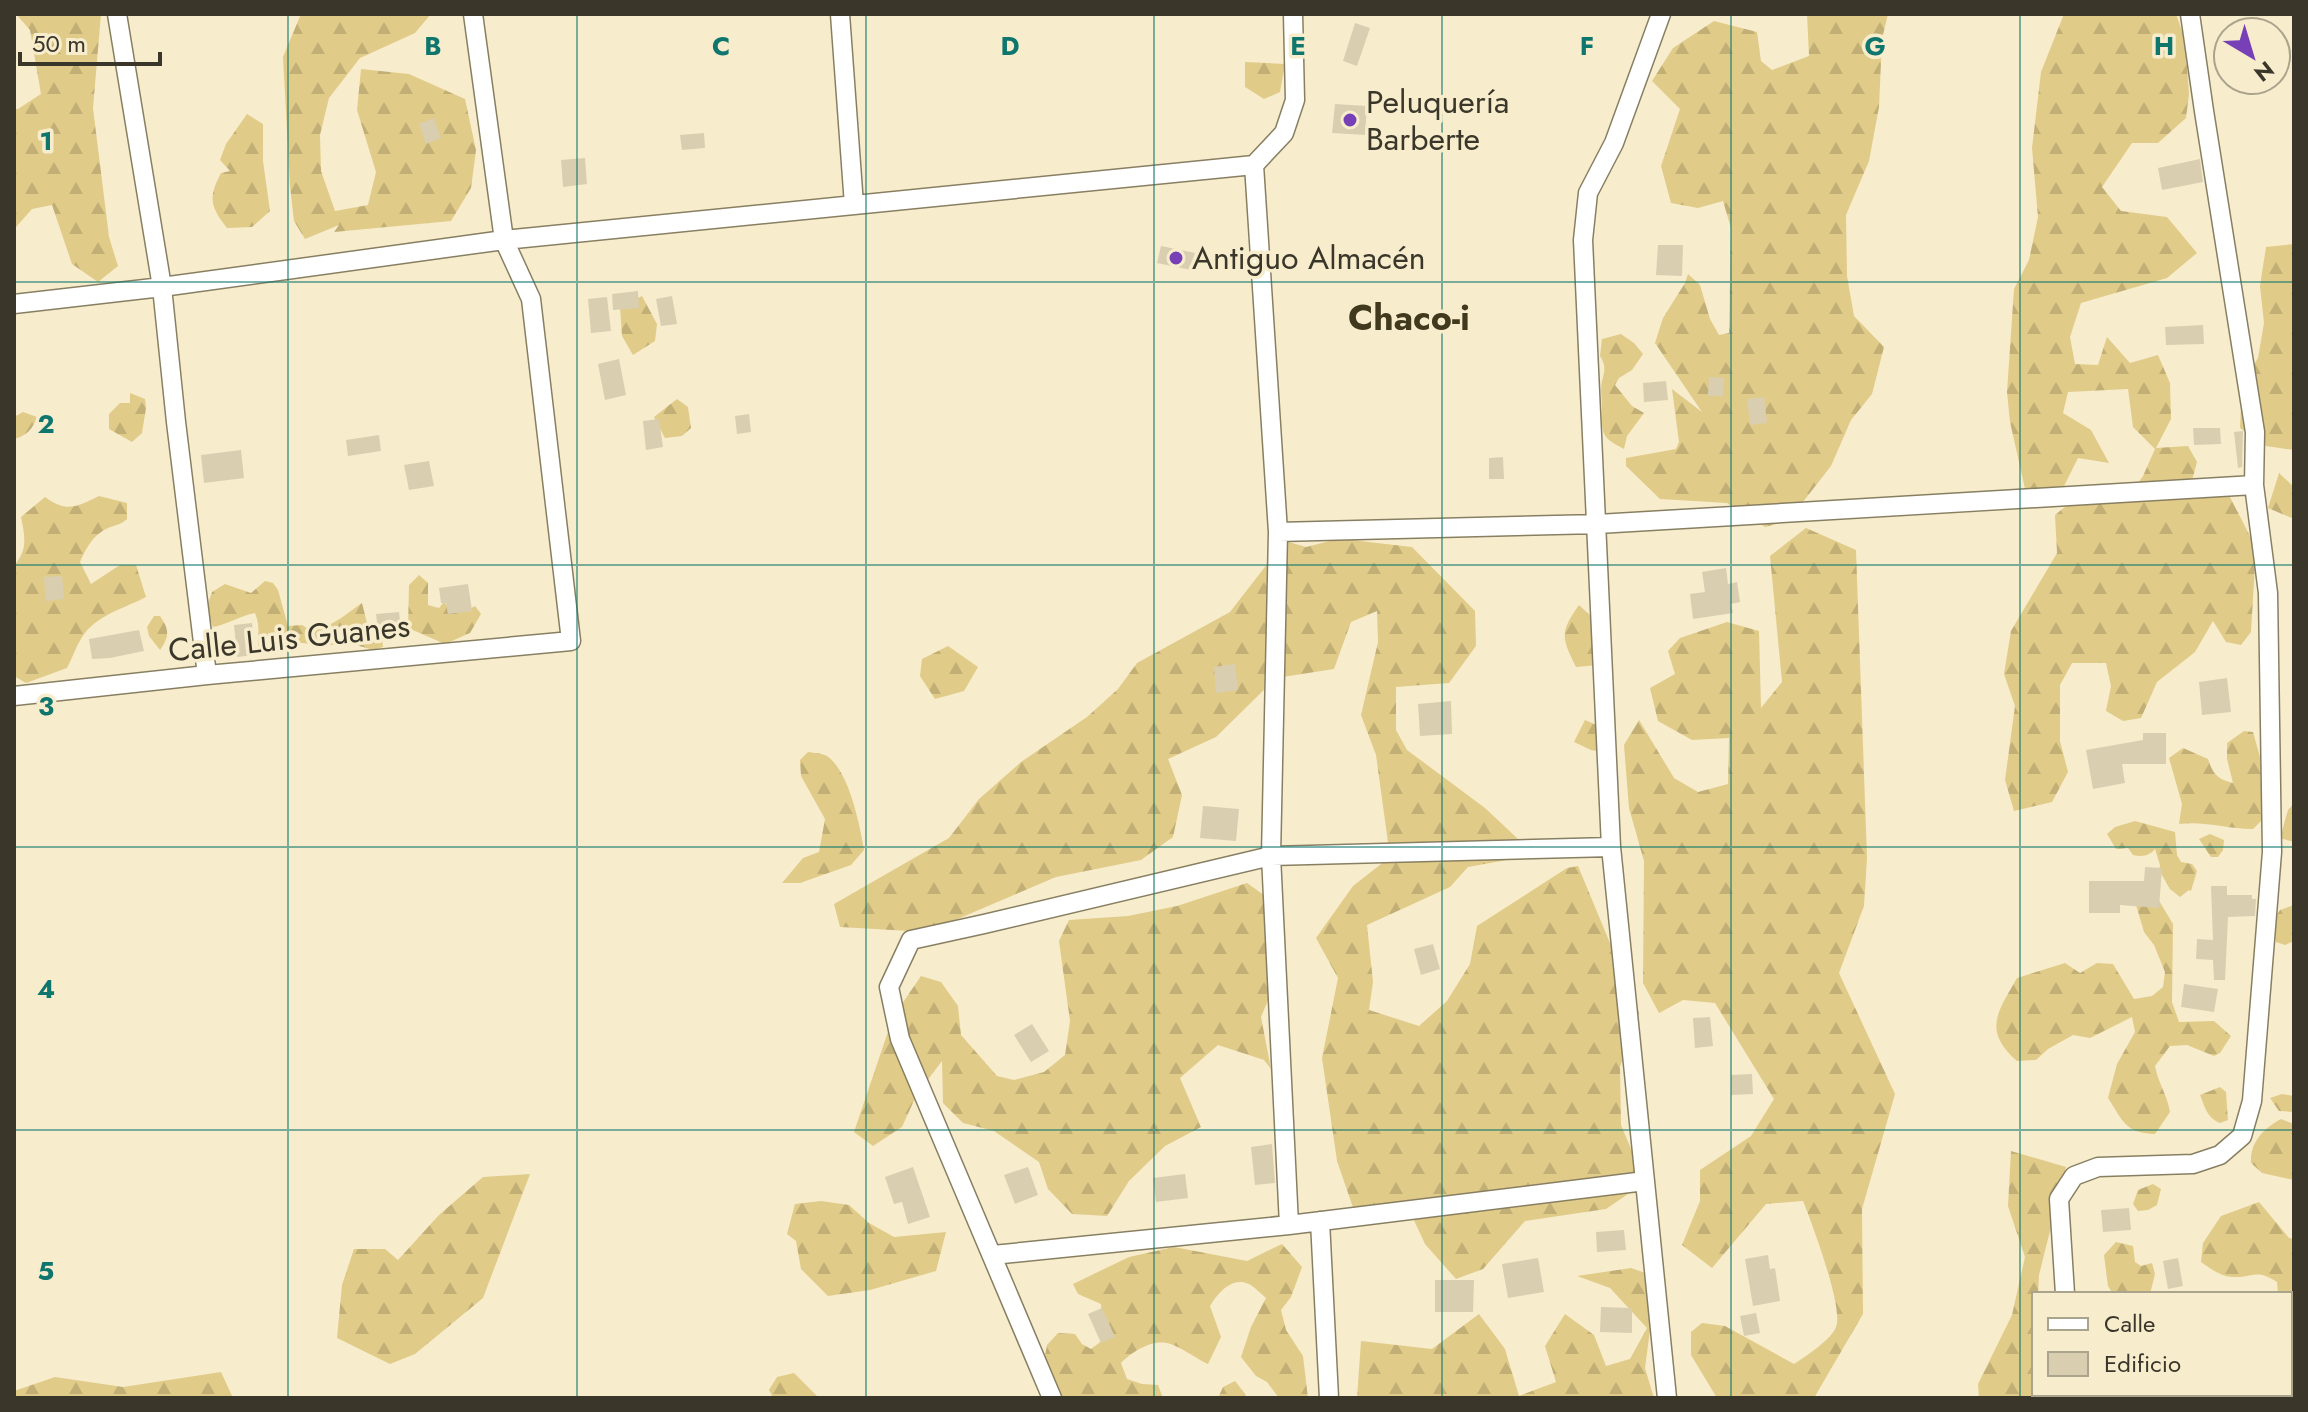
<svg xmlns="http://www.w3.org/2000/svg" width="2308" height="1412" font-family="Jost,sans-serif">
<style>
.forest{fill:url(#forest-firs)}
.building{fill:#d9cfb0}
.lines{fill:none;stroke-linecap:round;stroke-linejoin:round}
.minor-casing{stroke:#887f62;stroke-width:21}
.minor{stroke:#fff;stroke-width:18}
.grid{fill:none;stroke:#0f766e;stroke-width:2;stroke-opacity:0.55}
.poi-dot{fill:#7840b6;stroke:#f7edcd;stroke-width:3}
.labels{text-anchor:middle;stroke-width:7;stroke-linejoin:round;paint-order:stroke}
.poi-label{font-size:32px;fill:#3a362a;stroke:#f7edcd;text-anchor:start}
.street-label{font-size:32px;fill:#3a362a;stroke:#f7edcd}
.quarter-label{font-size:36px;font-weight:bold;fill:#41391e;stroke:#f7edcd}
.grid-label{font-size:26px;text-anchor:middle;font-weight:bold;fill:#0f766e;stroke:#f7edcd;stroke-width:7;stroke-linejoin:round;paint-order:stroke}
</style>
<defs>
<pattern id="forest-firs" width="22" height="20" patternUnits="userSpaceOnUse" patternTransform="scale(2)"><rect width="22" height="20" fill="#e1cb88"/><path d="M5 1l3.5 6h-7zM16 11l3.5 6h-7z" fill="#c2af76"/></pattern>
</defs>
<rect width="100%" height="100%" fill="#f7edcd"/>
<path class="forest" d="M16 14H101L93 108 109 237 118 266 98 282 72 264 52 205 32 209 16 227 14 248V109H18L41 94 30 30Z
M301 14H431L415 33 360 58 329 98 320 135 321 171 335 211 368 205 376 172 357 110 361 69 409 74 465 99 476 150 471 188 451 221 334 232 339 225 305 239 294 221 290 186 283 57Z
M1807 14H1888L1882 39 1879 107 1869 161 1846 215 1847 276 1854 316 1884 347 1872 394 1851 420 1831 466 1788 521 1765 527 1727 503 1660 499 1626 466V458L1676 449 1679 442 1672 389 1702 412 1655 343 1663 318 1685 283 1688 274 1700 285 1710 319 1719 335 1729 333 1731 228 1723 201 1698 208 1671 203 1661 166 1680 109 1652 81 1673 48 1714 21 1757 32 1761 61 1772 70 1809 56Z
M2064 14H2176L2185 40 2189 94 2186 118 2158 143H2132L2102 187 2121 211 2167 217 2197 253 2167 278 2081 303 2070 337 2075 364 2098 365 2107 337 2130 363 2158 355 2170 383 2171 419 2156 448 2188 446 2197 462 2190 488 2226 489 2256 548 2251 632 2241 645 2226 642 2213 621 2195 652 2157 682 2141 718 2123 721 2106 711 2111 686 2106 663H2072L2060 685V741L2068 772 2052 802 2014 811 2005 780 2015 706 2004 674 2011 631 2057 553 2055 515 2076 498 2130 495 2143 476 2155 449 2133 427 2128 389 2068 392 2063 413 2091 430 2109 463 2078 458 2061 492 2028 502 2010 422 2007 392 2014 289 2029 260 2038 217 2032 148 2041 72Z
M1245 62 1285 64 1280 92 1264 99 1245 87Z
M247 114 263 124V161L270 211 252 227 227 228C210 206 208 198 221 173L230 171 220 160 226 144Z
M2294 244V450L2266 446 2240 428 2242 384 2258 358 2264 323 2260 286 2266 247Z
M642 296 657 324 655 341 633 355 622 336 620 307Z
M1621 334 1634 343 1643 354 1632 370 1619 378 1615 385 1632 406 1644 413 1627 436 1624 449C1600 437 1602 433 1602 408 1602 399 1600 389 1602 381 1605 371 1606 365 1600 356L1602 339Z
M130 393 145 399 146 408 142 433 132 442 109 429V414L120 403H130Z
M677 399 688 407 691 428 682 436 665 438 654 417Z
M23 412 37 417C33 429 26 436 14 439V417Z
M2279 473 2294 487V519L2268 508Z
M99 496 127 503V519C120 526 112 525 104 530 92 537 85 550 80 562L91 584 120 565H136L146 597C125 608 100 614 85 633 77 643 73 657 67 668L26 683 14 676V566C28 549 25 537 21 517L45 497C67 513 76 507 99 496Z
M1806 528 1856 550 1867 858 1864 906 1839 973 1895 1094 1862 1209 1863 1314 1814 1398H1717L1691 1355V1332L1702 1323 1725 1326 1794 1364C1806 1356 1831 1340 1836 1327 1844 1309 1812 1223 1803 1201L1766 1204 1712 1268 1682 1245 1700 1201V1170L1751 1136 1774 1099 1715 1003 1683 1000 1659 1013 1643 983 1644 861 1629 808 1624 745 1639 720 1674 778 1698 792 1728 784 1729 738 1692 740 1658 721 1650 688 1675 674 1668 651 1680 638 1727 622 1759 631 1761 708 1782 682 1770 556Z
M1351 540 1412 547 1475 611 1476 646 1449 683 1396 687V730L1407 750 1485 808 1535 855 1468 867 1450 887 1367 925 1373 982 1369 1010 1419 1026 1447 1001 1470 964 1477 926 1567 868 1578 866 1639 1013 1620 1067 1621 1125 1639 1168 1628 1194 1606 1209 1525 1221 1483 1269 1456 1279 1425 1244 1412 1216 1358 1222 1337 1161 1322 1058 1338 978 1316 938 1353 886 1390 857 1376 755 1361 715 1378 642 1377 611 1351 622 1334 669 1276 678 1216 737 1168 759 1182 795 1173 837 1141 860 1056 877 927 932 840 927 834 904 949 838 979 799 1021 762 1087 717 1118 689 1137 663 1230 612 1285 541 1306 547 1330 541Z
M419 575 428 583V605L439 608 444 602 452 611H466L475 606 481 614 470 633 445 644 408 628 409 585Z
M265 581 273 583 278 590 288 626 302 625C319 639 347 613 362 603L368 627 382 637 383 647 376 649 377 651 356 645H320L284 641 269 653 259 654C257 639 261 627 255 613 240 616 228 624 213 627L206 609 212 592 225 584 251 593Z
M1579 605 1596 621 1598 665 1576 667C1562 638 1559 633 1579 605Z
M154 616H160C169 629 170 636 160 650L149 636 147 627Z
M948 646 978 667 964 691 935 699 920 676 922 659Z
M1585 720 1601 727V752L1591 750 1574 742Z
M2244 731 2253 732 2260 757 2265 817 2253 829C2226 829 2206 821 2179 824L2182 804 2169 758 2183 748 2208 759C2213 774 2217 779 2233 783L2227 759V743Z
M808 752C815 753 821 753 827 756 849 771 860 825 864 850L851 865 800 883H782L803 858 819 852 825 819 801 776 800 760Z
M2294 803V842L2280 838 2288 810Z
M2135 821 2175 832 2177 855 2181 862 2192 864 2197 871 2191 891 2189 890 2180 897 2170 889 2159 870 2160 865 2155 849C2149 856 2143 857 2133 855L2128 848 2116 849 2107 834 2115 827Z
M2210 834 2224 840 2223 850 2218 857H2211L2199 839Z
M1247 883 1271 900 1273 988 1261 1017 1271 1069 1264 1060 1218 1045 1180 1078 1201 1127 1165 1146 1129 1181 1107 1216 1072 1214 1048 1189 1039 1162 994 1131 963 1123 943 1103 942 1061 917 1094 902 1127 873 1146 854 1132 893 1017 921 976 941 982 958 1006 961 1035 997 1076 1014 1080 1044 1072 1065 1055 1070 1021 1059 941 1069 920 1128 916 1177 906Z
M2158 899 2173 924 2172 1002 2179 1022 2214 1021 2231 1036 2220 1053 2214 1056 2187 1045 2170 1046 2155 1066C2158 1083 2167 1094 2170 1112L2155 1134C2125 1133 2123 1121 2108 1098L2117 1064 2135 1032 2132 1017 2090 1038 2073 1035 2048 1049 2036 1060 2017 1061C1982 1030 1998 1012 2017 978L2065 963 2080 973 2097 963 2113 964 2134 999 2152 996 2163 987 2165 972 2154 945 2144 932 2136 905Z
M2294 905V941L2285 945 2276 942 2274 919 2280 910Z
M2220 1087 2226 1092 2228 1120 2220 1123C2207 1118 2205 1107 2200 1095Z
M2282 1094 2294 1096V1112L2279 1111 2270 1098Z
M2281 1119 2294 1124V1180L2262 1173 2251 1163C2250 1142 2263 1129 2281 1119Z
M2011 1151 2066 1167 2039 1275 2038 1294H2034L2032 1398H1979L1978 1384 2012 1315 2025 1257 2008 1206Z
M530 1174 483 1298 415 1354 390 1364 337 1338 342 1285 354 1249H385L398 1260 439 1215 483 1177Z
M2153 1184 2161 1189 2157 1205 2148 1210 2138 1211 2133 1204 2138 1190Z
M821 1201 849 1205 869 1223 894 1237 946 1232 936 1271 870 1290 828 1296 801 1269 796 1241 787 1234 795 1204Z
M2259 1202 2289 1238 2294 1239V1330L2290 1329V1294H2278L2277 1282C2255 1268 2254 1278 2232 1277 2220 1276 2211 1269 2201 1262L2203 1243 2221 1216Z
M2116 1242 2133 1246 2135 1262 2141 1266 2152 1263 2155 1274 2150 1294H2113L2108 1286 2104 1255Z
M1282 1244 1302 1267 1291 1297 1281 1310 1286 1330 1303 1356 1308 1398H1279L1267 1382 1256 1376 1241 1357 1251 1327 1266 1298C1261 1294 1255 1287 1249 1284 1232 1276 1218 1293 1210 1306L1221 1337 1208 1364C1197 1359 1178 1345 1167 1343 1150 1340 1132 1352 1121 1363L1127 1379 1142 1384 1158 1385 1163 1398H1058L1060 1391 1043 1366 1047 1345 1058 1333 1075 1334 1082 1344 1091 1349 1103 1340 1101 1304 1078 1294 1073 1284 1129 1257 1174 1247 1247 1261Z
M1631 1268 1657 1277 1645 1368 1654 1398H1357L1361 1341 1432 1349 1479 1314 1505 1349 1519 1396 1556 1382 1545 1346 1565 1314 1594 1335 1606 1366 1630 1359 1647 1328 1610 1288 1577 1276Z
M221 1372 233 1398H14V1391L55 1377 123 1387Z
M794 1373 819 1398H773L769 1390 777 1377Z
M1235 1381 1246 1395 1243 1398H1218L1223 1387Z"/>
<path class="building" d="M1355 23 1370 28 1357 66 1343 61Z
M1335 104 1367 106 1365 135 1332 133Z
M434 118 441 138 426 144 419 124Z
M704 133 705 148 682 150 680 135Z
M585 158 587 184 563 187 561 160Z
M2200 159 2203 182 2162 190 2158 168Z
M1658 245H1683L1682 276 1656 275Z
M1161 246 1195 253 1191 270 1157 263Z
M638 291 639 308 613 310 612 294Z
M672 296 677 324 661 326 656 299Z
M607 297 611 331 591 333 588 299Z
M2203 325 2204 344 2166 345 2165 327Z
M619 359 626 395 605 400 598 364Z
M1709 377 1724 378 1723 396H1708Z
M1666 381 1668 400 1644 402 1643 383Z
M1764 397 1767 423 1750 425 1747 399Z
M749 414 751 432 737 434 735 416Z
M659 419 663 447 646 450 643 421Z
M2193 428H2220L2221 444 2194 445Z
M2243 431 2242 467 2238 468 2234 432Z
M379 435 381 451 348 456 346 440Z
M241 450 244 478 204 483 201 455Z
M1503 457 1504 479H1489V458Z
M429 461 434 486 409 490 404 465Z
M1726 568 1728 584 1737 582 1740 602 1731 604 1733 613 1693 619 1690 594 1705 592 1702 572Z
M62 576 64 599 46 601 44 577Z
M468 584 472 611 448 614 446 603H441L439 588Z
M399 612 402 635 379 638 376 614Z
M252 623 255 655 237 657 234 625Z
M139 630 144 651 110 658 92 659 89 639Z
M1235 664 1238 690 1216 693 1214 667Z
M2227 678 2231 712 2202 715 2199 682Z
M1451 701 1452 734 1420 736 1418 704Z
M2143 733H2166V764H2122L2125 783 2093 789 2086 750 2143 740Z
M1203 806 1239 809 1236 841 1200 838Z
M2145 867 2162 868 2159 908 2120 905V913H2089V881H2144Z
M2211 886H2227V895H2252V899H2256L2255 916 2228 917 2225 980H2214L2213 960 2196 959 2197 939 2213 940Z
M1433 944 1440 969 1421 975 1414 949Z
M2184 984 2218 989 2214 1012 2181 1007Z
M1710 1017 1713 1046 1695 1048 1693 1018Z
M1032 1024 1049 1051 1031 1062 1014 1035Z
M1752 1074 1753 1094 1731 1095V1075Z
M1272 1144 1275 1183 1255 1185 1251 1147Z
M913 1167 930 1217 908 1224 902 1202 894 1204 885 1177Z
M1028 1167 1038 1195 1015 1204 1004 1175Z
M1185 1174 1188 1198 1156 1202 1153 1178Z
M2129 1208 2131 1230 2103 1232 2101 1210Z
M1624 1230 1626 1250 1597 1252 1596 1232Z
M1768 1255 1770 1269 1775 1268 1780 1301 1753 1306 1745 1259Z
M1538 1258 1544 1292 1508 1298 1502 1264Z
M2178 1258 2183 1286 2168 1289 2163 1261Z
M1435 1280H1474L1473 1312H1435Z
M1601 1307 1632 1308V1333L1600 1332Z
M1102 1308 1115 1337 1101 1343 1088 1314Z
M1756 1313 1760 1333 1744 1336 1740 1316Z"/>
<g class="lines">
<defs>
<path id="minor" d="M117 14 162 287 176 422 207 675
M840 14 854 205
M1661 14 1614 143 1588 193 1583 240 1611 847 1667 1398
M1254 165 1278 532 1271 856 1289 1225
M14 304 162 287 504 240 1254 165 1284 133 1295 100 1293 14
M1278 532 1598 524 2254 485
M14 696 207 675 571 641 531 299 504 240 473 14
M1320 1221 1329 1398
M993 1255 1289 1225 1645 1181
M2065 1294 2059 1199 2074 1176 2098 1167 2193 1164 2220 1155 2242 1136 2252 1101 2272 852 2268 593 2254 485 2255 432 2204 111 2190 14
M2071 1394V1398
M1052 1398 900 1039 889 987 911 940 984 924 1271 856 1611 847"/>
</defs>
<use href="#minor" class="minor-casing"/>
<use href="#minor" class="minor"/>
</g>
<path class="grid" d="M288 14V1398M577 14V1398M866 14V1398M1154 14V1398M1442 14V1398M1731 14V1398M2020 14V1398M14 282H2294M14 565H2294M14 847H2294M14 1130H2294"/>
<g class="poi-dot">
<circle cx="1350" cy="120" r="8"/>
<circle cx="1176" cy="258" r="8"/>
</g>
<g class="labels">
<g class="poi-label">
<text x="1366" y="113">Peluquería<tspan x="1366" dy="37">Barberte</tspan></text>
<text x="1192" y="269">Antiguo Almacén</text>
</g>
<g class="street-label">
<text transform="translate(289 638) rotate(-6)" y="11">Calle Luis Guanes</text>
</g>
<g class="quarter-label">
<text x="1409" y="330">Chaco-i</text>
</g>
</g>
<g class="grid-label">
<text x="433" y="55">B</text>
<text x="721" y="55">C</text>
<text x="1010" y="55">D</text>
<text x="1298" y="55">E</text>
<text x="1587" y="55">F</text>
<text x="1875" y="55">G</text>
<text x="2164" y="55">H</text>
<text x="46" y="150">1</text>
<text x="46" y="433">2</text>
<text x="46" y="715">3</text>
<text x="46" y="998">4</text>
<text x="46" y="1280">5</text>
</g>
<rect width="2308" height="1412" fill="none" stroke="#3a362a" stroke-width="32"/>
<rect x="2032" y="1292" width="260" height="104" fill="#f7edcd" stroke="#aba48c" stroke-width="2"/>
<rect x="2048" y="1318" width="40" height="12" fill="#ffffff" stroke="#aba48c" stroke-width="2"/>
<text x="2104" y="1332" font-size="24" fill="#3a362a">Calle</text>
<rect x="2048" y="1352" width="40" height="24" fill="#d9cfb0" stroke="#aba48c" stroke-width="2"/>
<text x="2104" y="1372" font-size="24" fill="#3a362a">Edificio</text>
<g transform="translate(2252 56) rotate(142)"><circle r="38" fill="#f7edcd" stroke="#aba48c" stroke-width="2"/>
<path d="M0-6L14 30L0 20L-14 30Z" fill="#7840b6"/>
<text y="-12" font-size="22" font-weight="bold" text-anchor="middle" fill="#3a362a">N</text>
</g>
<path d="M20 52v12h140v-12" fill="none" stroke="#3a362a" stroke-width="4"/>
<text x="32" y="52" font-size="24" fill="#3a362a" stroke="#f7edcd" stroke-width="6" paint-order="stroke">50 m</text>
</svg>
